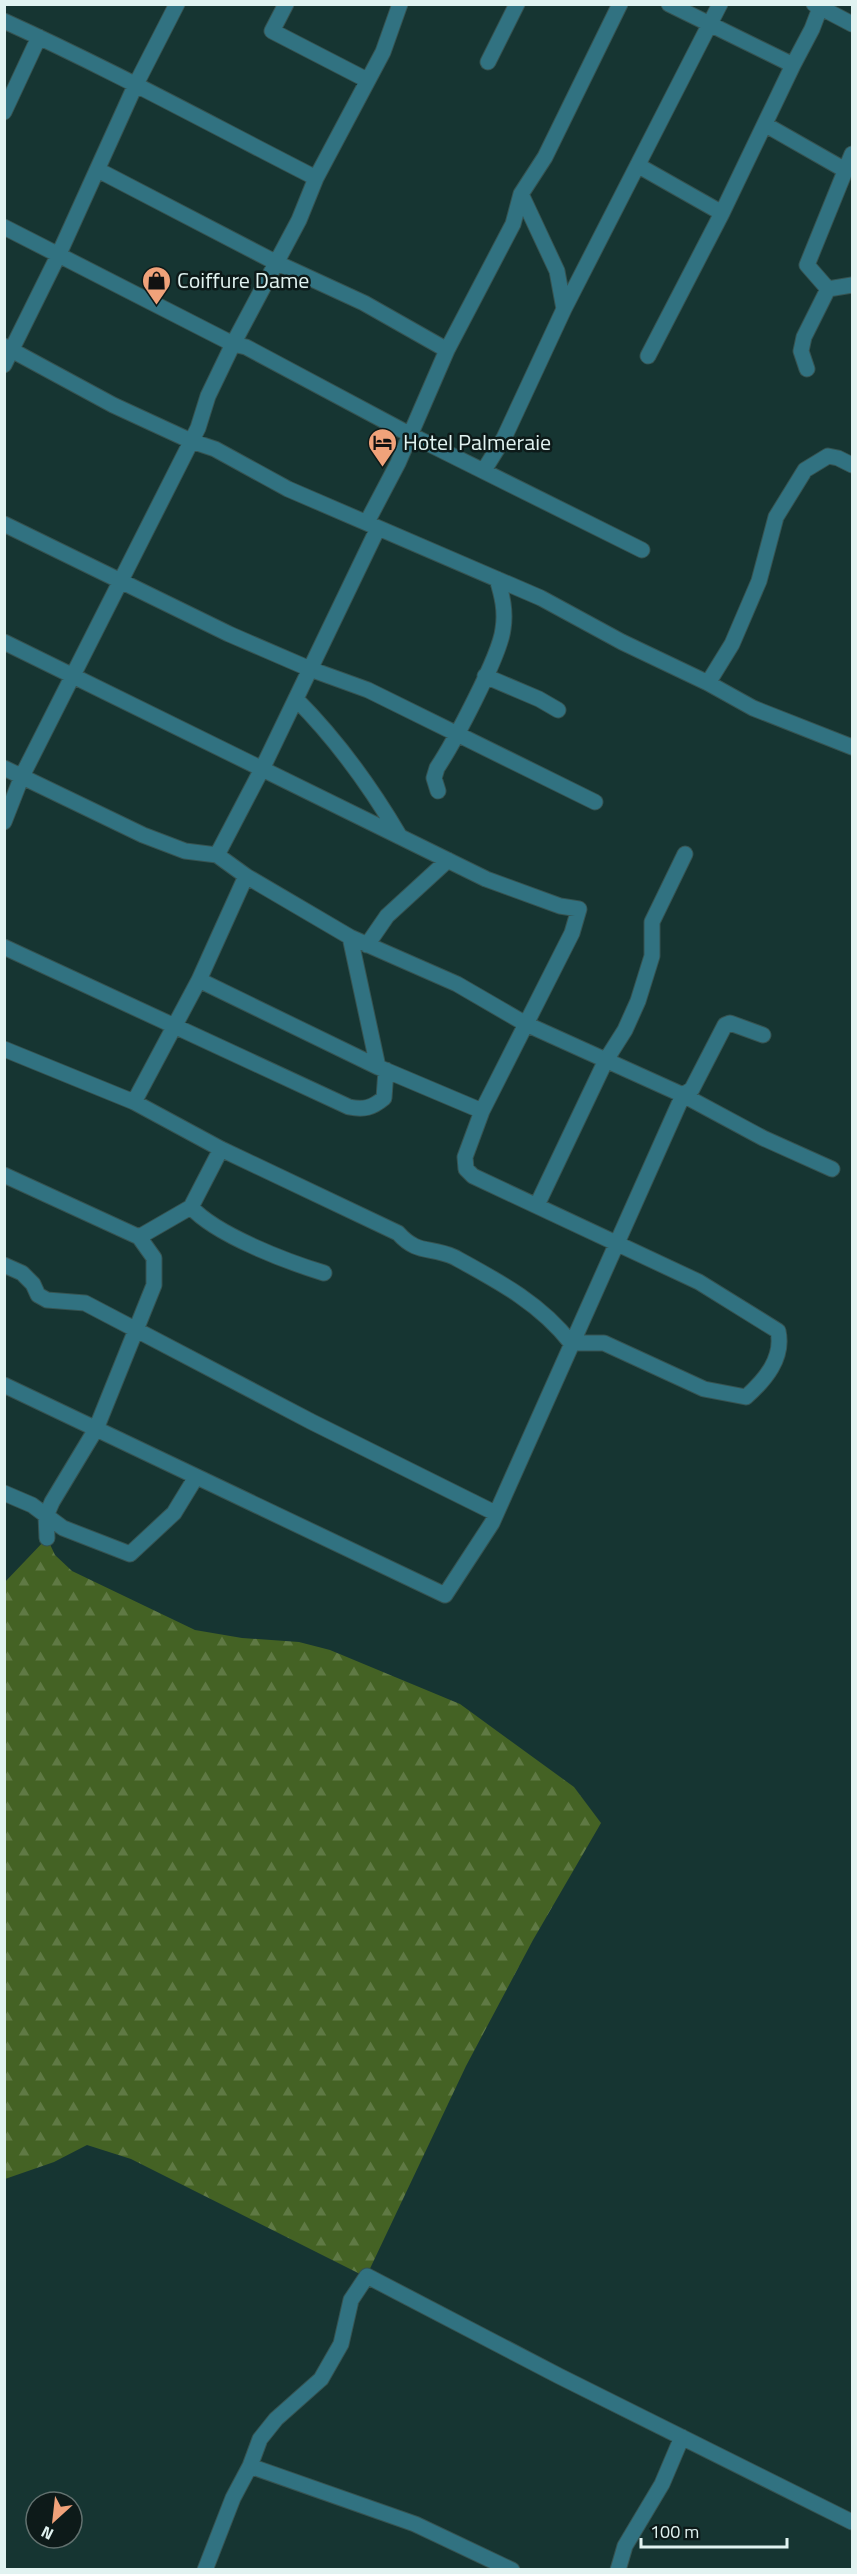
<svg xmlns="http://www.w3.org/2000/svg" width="857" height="2574" font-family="'Titillium Web',sans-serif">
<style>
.forest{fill:url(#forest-firs)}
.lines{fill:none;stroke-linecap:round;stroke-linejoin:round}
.minor-casing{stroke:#365351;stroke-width:17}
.minor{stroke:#317281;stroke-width:15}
.labels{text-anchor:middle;stroke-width:5;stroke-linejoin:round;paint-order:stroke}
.poi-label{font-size:22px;fill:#e1f3f1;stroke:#0d1a19;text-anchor:start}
</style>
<defs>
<pattern id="forest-firs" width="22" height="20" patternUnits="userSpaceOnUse" patternTransform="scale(1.5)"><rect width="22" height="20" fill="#446224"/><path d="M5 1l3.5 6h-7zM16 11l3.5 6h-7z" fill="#5f7944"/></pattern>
</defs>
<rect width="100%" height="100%" fill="#163532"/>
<path class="forest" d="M47 1538 55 1555 72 1571 195 1630 242 1638 299 1642 330 1650 460 1704 574 1787 601 1823 533 1940 466 2066 366 2277 131 2159 87 2145 54 2162 5 2179 4 1583Z"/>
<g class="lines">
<defs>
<path id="minor" d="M286 4 272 31 367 80
M814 4 852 24
M4 21C110 69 212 125 316 178
M488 62 517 4
M793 65 812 29 820 8
M4 112 39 37
M766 125 845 170
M852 154 807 265 828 289 852 285
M639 166 722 213
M98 170 275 262 364 303 447 350
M4 227 233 344 246 347 409 434 642 550
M564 309 720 4
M4 346 113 405 191 441 215 449 288 489 541 598 622 642 708 683 753 708 852 747
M648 356 722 213 793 65 669 4
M4 365 58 256 135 86 177 4
M807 369 801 351 804 337 828 289
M484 470 504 438 564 309 557 271 521 194
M367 522 398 463 447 350 513 224 521 194 545 157 620 4
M4 524 229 634 310 669 368 690 595 802
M4 642 486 879 560 906 579 909 572 933 482 1111 465 1157 466 1169 473 1176 699 1282 778 1331C784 1358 765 1380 746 1397L704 1389 604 1343H571C540 1303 498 1281 454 1257 429 1246 418 1255 398 1233L221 1149 134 1102 4 1049
M485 676 539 699 558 710
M708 683 732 644 759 581 776 517 805 470 828 456 838 458 852 465
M296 699C336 739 370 786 399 835
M4 768 143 835 185 851 217 855 246 876 199 980 134 1102
M438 791 434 778 437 768C453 744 500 656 503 629 506 611 502 595 497 579
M4 822 22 776 198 428 208 396 233 344 299 220 316 178 383 52 400 4
M217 855 263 767 378 528
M246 876 350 937 457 984 526 1024 683 1095 763 1138 832 1169
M367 945 387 916 448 860
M4 947 349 1107C364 1110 372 1108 384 1098L386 1070
M199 980 378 1067 350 937
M378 1067 482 1111
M4 1175 139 1237
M537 1205 606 1060 625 1030 638 1001 652 956V922L685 854
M191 1207C216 1235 288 1262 324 1273
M4 1265 22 1273 33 1284 38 1295 47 1300 85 1303 312 1422 495 1513
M4 1385 445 1595 492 1523 683 1095 692 1089 725 1025 730 1023 763 1035
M4 1493 32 1505 63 1528 130 1554 174 1513 196 1477
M47 1538 46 1516 52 1502 96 1429 154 1285V1258L139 1237 191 1207 221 1149
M250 2466 415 2524 512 2570
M205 2570 233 2498 250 2466 260 2439 276 2419 321 2379 341 2344 351 2300 367 2276 559 2376 852 2522
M618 2570 625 2546 662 2484 682 2437"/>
</defs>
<use href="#minor" class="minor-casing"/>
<use href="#minor" class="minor"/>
</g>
<defs>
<symbol id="shop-pin" viewBox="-11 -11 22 30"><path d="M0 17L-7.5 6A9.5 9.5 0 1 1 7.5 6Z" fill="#f0a27a" stroke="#0d1a19"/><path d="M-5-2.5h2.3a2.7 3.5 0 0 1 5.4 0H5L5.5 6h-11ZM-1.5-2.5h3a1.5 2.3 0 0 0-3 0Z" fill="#111"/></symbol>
<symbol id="hotel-pin" viewBox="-11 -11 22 30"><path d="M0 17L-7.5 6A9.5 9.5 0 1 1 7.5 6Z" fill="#f0a27a" stroke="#0d1a19"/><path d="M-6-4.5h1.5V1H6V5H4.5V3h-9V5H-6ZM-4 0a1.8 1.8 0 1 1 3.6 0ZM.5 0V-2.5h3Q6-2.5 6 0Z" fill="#111"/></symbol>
</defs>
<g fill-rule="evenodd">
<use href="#shop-pin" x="140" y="264" width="33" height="45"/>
<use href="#hotel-pin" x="366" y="426" width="33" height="45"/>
</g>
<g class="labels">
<g class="poi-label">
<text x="177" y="288">Coiffure Dame</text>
<text x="403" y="450">Hotel Palmeraie</text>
</g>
</g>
<rect width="857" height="2574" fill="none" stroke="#e1f3f1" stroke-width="12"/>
<g transform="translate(54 2520) rotate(207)"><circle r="28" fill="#0d1a19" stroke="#62716f" stroke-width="1.5"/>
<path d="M0-4.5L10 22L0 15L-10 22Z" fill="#f0a27a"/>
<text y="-9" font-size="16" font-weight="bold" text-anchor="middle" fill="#e1f3f1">N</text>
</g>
<path d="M641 2538v9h146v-9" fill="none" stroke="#e1f3f1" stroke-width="3"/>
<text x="650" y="2538" font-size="18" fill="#e1f3f1" stroke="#0d1a19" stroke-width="4.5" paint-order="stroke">100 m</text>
</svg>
